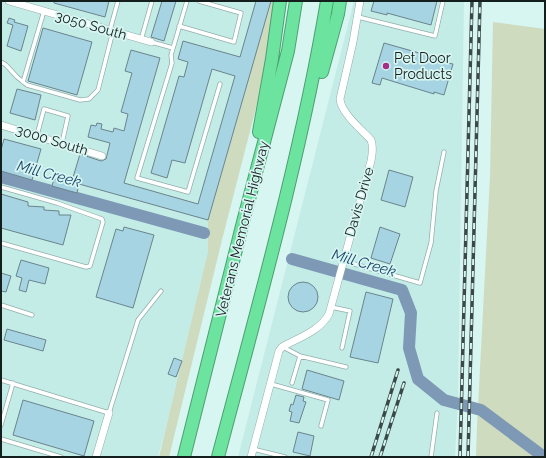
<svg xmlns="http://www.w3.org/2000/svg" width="546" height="458" font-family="Raleway,sans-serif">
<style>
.built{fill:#c4ece7}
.green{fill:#cfdbbf}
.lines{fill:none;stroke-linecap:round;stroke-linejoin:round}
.river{stroke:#7d99b5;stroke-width:12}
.building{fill:#a6d4e2;stroke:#6b848c}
.service-casing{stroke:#93afac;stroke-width:5}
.minor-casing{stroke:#93afac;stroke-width:8}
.motorway-casing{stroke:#4d9f72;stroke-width:14}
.service{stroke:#fff;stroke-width:3.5}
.minor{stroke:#fff;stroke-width:7}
.motorway{stroke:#6ce4a0;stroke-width:12}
.rail-casing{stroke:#3a4947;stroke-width:3.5}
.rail{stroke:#d7f5f1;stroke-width:2;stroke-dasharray:6;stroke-linecap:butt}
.poi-dot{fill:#a62f85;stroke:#d7f5f1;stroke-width:1.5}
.labels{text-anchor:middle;stroke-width:3.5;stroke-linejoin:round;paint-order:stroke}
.street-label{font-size:14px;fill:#131e1d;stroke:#d7f5f1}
.poi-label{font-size:14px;fill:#131e1d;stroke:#d7f5f1;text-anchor:start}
.water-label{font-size:15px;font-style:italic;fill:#1a456c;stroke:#d7f5f1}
</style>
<rect width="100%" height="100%" fill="#d7f5f1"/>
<path class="built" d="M1 1H274L219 228 158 457H1Z
M354 1H464L458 397 455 457H238Z"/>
<path class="green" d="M271 1H275L264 72 259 96 222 240 169 457H159L208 252V221Z
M493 22 545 29V457H476L477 426 490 177Z"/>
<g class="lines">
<path class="river" d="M1 177 204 233
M292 259 402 290 411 313 409 348 418 379 444 400 481 410 544 457"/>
</g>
<path class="building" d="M54 1H109L105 17 54 3Z
M162 1H176L164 41 151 37Z
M256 1H271L208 220 79 184 77 193 52 186 54 179 71 184 80 154 101 161 106 159 110 143 88 137 91 125 96 126 97 123 102 124 101 129 113 132 114 128 124 131 128 114 121 112 132 73 125 71 131 50 160 58 124 183 198 204 235 76 212 69 185 163 172 160 167 178 151 173 179 76 184 77 188 62 178 59 183 41 240 57Z
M374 1H437L431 25 387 13V15L371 11Z
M9 18 15 20 14 22 28 26 21 51 7 46 13 25 7 23Z
M43 28 92 42 77 95 28 81Z
M384 43 444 60 443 62 453 64 444 95 434 92V94L382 78 380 85 372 83Z
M17 89 41 95 35 120 10 113Z
M4 139 41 149 32 180 1 171V150Z
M389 170 413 177 405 207 381 200Z
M1 194 28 202V206L44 207V210L59 211V215H71L63 245 1 228Z
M124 227 154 235 133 308 96 297 116 229 123 231Z
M380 227 400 234 390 264 371 258Z
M21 260 49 268 45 284 29 280 26 292 19 290 22 278 16 276Z
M1 273 11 276 6 292 1 291Z
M288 297a15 15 0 1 1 30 0a15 15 0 1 1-30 0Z
M366 292 393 299 378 363 350 357Z
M7 329 46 340 43 351 4 340Z
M174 358 182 361 176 377 168 374Z
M307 370 344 381 339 400 302 389Z
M296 395 304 397 303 401 306 402 299 423 290 421 292 412 289 411 291 404 293 405Z
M23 400 94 421 84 456 13 435Z
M298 432 314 436 310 456 293 452Z"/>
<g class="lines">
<defs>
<path id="service" d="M187 1 171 55 172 63 137 178 188 192 220 84
M358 17 435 36 443 1
M179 26 234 42 241 13 199 1
M110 30 118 1
M141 40 152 1
M151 42 173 48
M1 62 6 65 17 77 27 85 80 100 89 99 98 90 113 31
M23 82 44 11
M37 135 44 109 68 116 62 143
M1 187 57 203 102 219 103 222 90 266 86 267 1 243
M344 261 420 283 431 243 436 191 444 152
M1 305 32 315
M331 307 350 311 342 348
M283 347 300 356 292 383
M300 356 346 367
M1 380 109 413 138 320 161 291
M271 384 328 400 321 426
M1 425 13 383
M1 439 61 457
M253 449 285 457
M431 457 437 413"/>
<path id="minor" d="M9 1 151 42
M1 125 102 156
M96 457 109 413
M251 457 279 351 282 347C298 338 320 331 329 314L371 161C372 154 374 148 371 140 362 130 341 113 340 99L353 42 360 1"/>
<path id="motorway" d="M322 72 338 14 340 1
M259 132 272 59 280 1
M184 457 243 222 288 51 296 1
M218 457C258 306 301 155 327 1"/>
</defs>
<use href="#service" class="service-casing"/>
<use href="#minor" class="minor-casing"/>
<use href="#motorway" class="motorway-casing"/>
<use href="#service" class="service"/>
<use href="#minor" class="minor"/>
<use href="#motorway" class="motorway"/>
<defs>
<path id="rail" d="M371 457 398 370
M380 457 404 383
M460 457 472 1
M468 457 480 1"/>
</defs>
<use href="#rail" class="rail-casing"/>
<use href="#rail" class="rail"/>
</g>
<circle class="poi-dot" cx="386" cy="66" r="4"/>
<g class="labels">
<g class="street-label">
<text transform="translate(91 25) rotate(16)" y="5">3050 South</text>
<text transform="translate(52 140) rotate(17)" y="5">3000 South</text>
<text transform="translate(359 202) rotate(-74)" y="5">Davis Drive</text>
<text transform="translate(242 229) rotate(-76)" y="5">Veterans Memorial Highway</text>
</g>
<g class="poi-label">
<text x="394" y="63">Pet Door<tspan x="394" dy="16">Products</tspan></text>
</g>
<g class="water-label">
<text transform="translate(49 174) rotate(15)" y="5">Mill Creek</text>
<text transform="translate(364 263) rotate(16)" y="5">Mill Creek</text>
</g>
</g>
<rect width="546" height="458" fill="none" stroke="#131e1d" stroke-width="4"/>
</svg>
